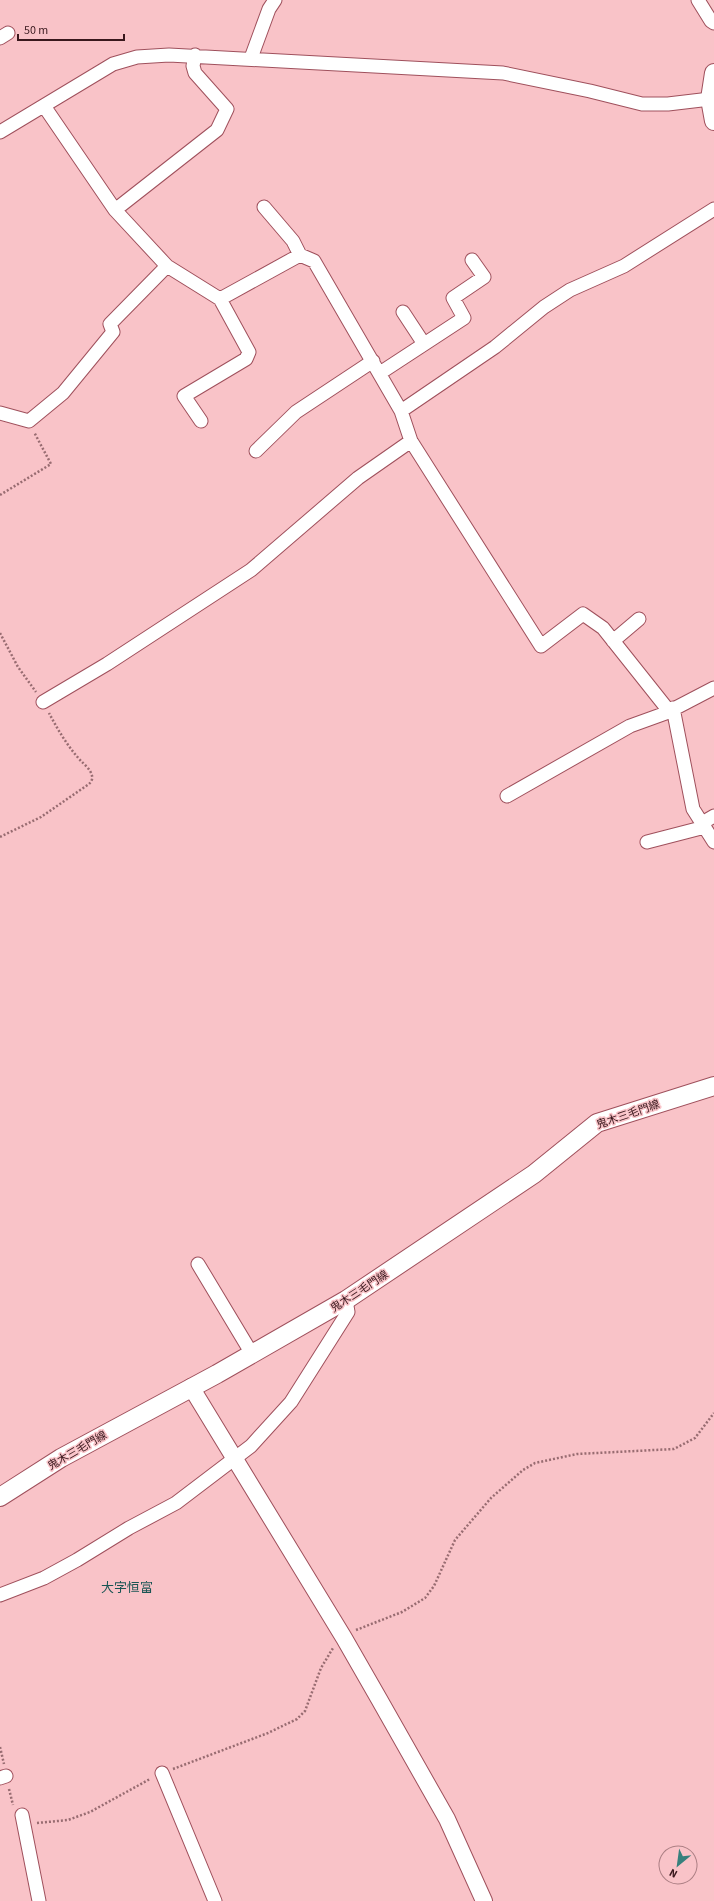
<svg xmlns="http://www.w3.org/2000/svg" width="714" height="1901" font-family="'Source Sans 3','Noto Sans JP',sans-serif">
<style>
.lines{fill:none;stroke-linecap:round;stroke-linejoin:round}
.minor-casing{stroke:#9f505c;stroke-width:15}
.tertiary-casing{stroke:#9f505c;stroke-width:18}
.secondary-casing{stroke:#9f505c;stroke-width:20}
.path{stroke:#986c71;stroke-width:2.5;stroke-dasharray:2 2;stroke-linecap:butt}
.minor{stroke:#fff;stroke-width:13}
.tertiary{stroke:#fff;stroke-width:16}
.secondary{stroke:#fff;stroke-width:18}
.labels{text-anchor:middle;stroke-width:3;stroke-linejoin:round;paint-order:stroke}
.street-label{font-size:11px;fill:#39181d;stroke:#f9c3c8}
.quarter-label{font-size:13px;fill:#1a5554;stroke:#f9c3c8}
</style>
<rect width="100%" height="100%" fill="#f9c3c8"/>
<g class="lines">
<defs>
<path id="minor" d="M698 0 711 21 714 23
M0 38 8 33
M251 58 269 9 275 0
M44 106 115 210 167 266 220 299 249 352 246 359 184 396 201 421
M0 132 113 64 137 57 169 55 503 73 590 91 642 104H668L710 99
M264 207 293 241 300 255
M115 210 217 130 227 109 195 73 193 66 195 55
M220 299 300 255 314 261 401 411
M403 312 424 344
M380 373 464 318 453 298 484 277 472 260
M0 413 29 421 63 393 113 332 110 324 167 266
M256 451 296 412 373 361
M613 641 639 619
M43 702 107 664 251 570 358 478 411 441
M673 708 693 809 714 842
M669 711 603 628 583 614 541 646 411 441 401 411 495 347 544 307 570 290 624 266 714 209
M507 796 630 726 666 713 714 688
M702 823 714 816
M647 842 705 827
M198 1264 252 1354
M0 1595 44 1578 77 1560 129 1528 176 1503 251 1446 291 1402 348 1312 346 1300
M162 1773 215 1901
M0 1778 6 1776
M22 1815 39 1901"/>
<path id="tertiary" d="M191 1387 344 1638 379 1699 447 1819 484 1901"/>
<path id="secondary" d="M714 73 710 99 714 121
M0 1497 61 1458 217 1374 346 1300 534 1174 597 1123 714 1086"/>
</defs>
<use href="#minor" class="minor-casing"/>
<use href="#tertiary" class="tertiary-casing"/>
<use href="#secondary" class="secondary-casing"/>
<path class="path" d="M0 495 51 464 34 432
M0 633 18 667 36 692
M0 837 41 817 89 784C91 782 93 779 92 776 91 770 85 765 81 761 68 747 58 730 49 713
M356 1630 402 1612 425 1598 434 1586 455 1540 491 1498 523 1470 535 1463 577 1454 674 1449 695 1438 714 1413
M0 1747 4 1764
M173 1769 268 1733 297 1719 305 1711 321 1668 333 1648
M9 1789 13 1805
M37 1823 68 1820 90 1812 150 1779"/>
<use href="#minor" class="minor"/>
<use href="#tertiary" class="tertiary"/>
<use href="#secondary" class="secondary"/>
</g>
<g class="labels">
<g class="street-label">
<text transform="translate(628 1114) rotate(-19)" y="4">鬼木三毛門線</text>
<text transform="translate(359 1291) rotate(-33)" y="4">鬼木三毛門線</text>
<text transform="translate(77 1450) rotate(-30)" y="4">鬼木三毛門線</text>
</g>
<g class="quarter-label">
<text x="127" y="1592">大字恒富</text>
</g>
</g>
<g transform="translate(678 1865) rotate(209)"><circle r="19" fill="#f9c3c8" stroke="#ac7f84"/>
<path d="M0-3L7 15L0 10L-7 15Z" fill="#37807d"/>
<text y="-6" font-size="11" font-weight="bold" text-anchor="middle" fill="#39181d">N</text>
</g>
<path d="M18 34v6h106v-6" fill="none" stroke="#39181d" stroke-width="2"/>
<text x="24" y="34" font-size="12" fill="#39181d" stroke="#f9c3c8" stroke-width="3" paint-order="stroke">50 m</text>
</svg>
